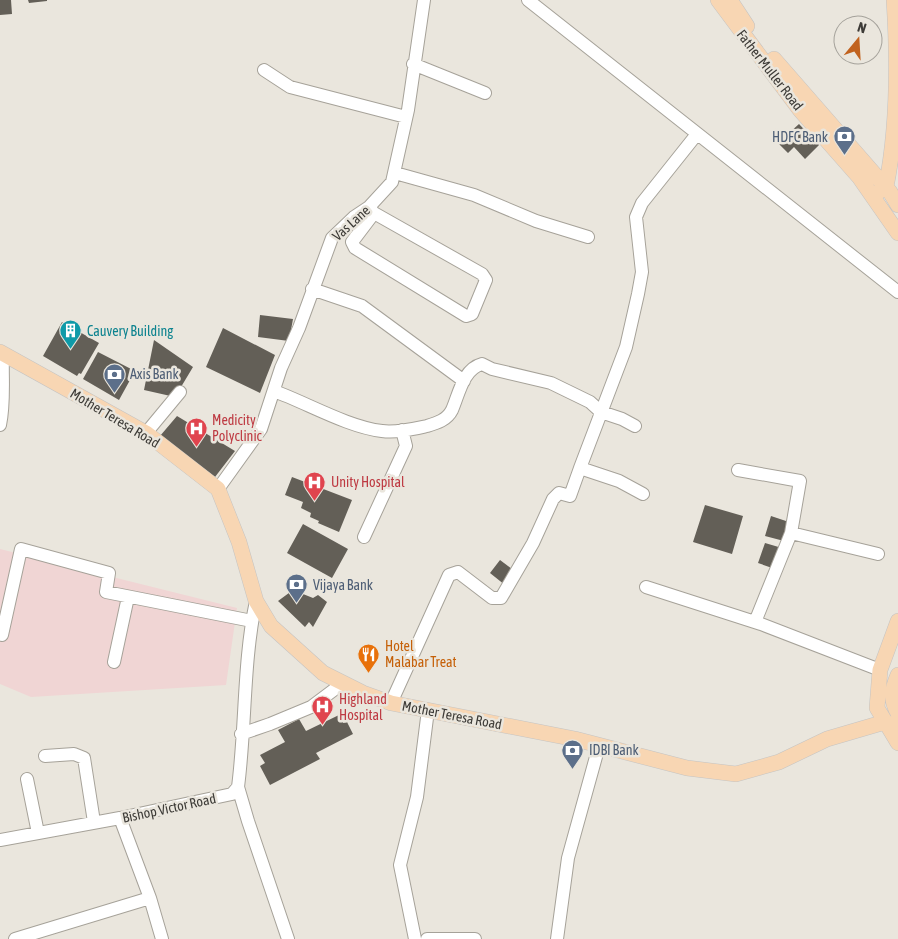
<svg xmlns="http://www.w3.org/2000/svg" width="898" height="939" font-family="'Asap Condensed',sans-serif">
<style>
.industrial{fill:#f0d5d4}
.building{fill:#635f57}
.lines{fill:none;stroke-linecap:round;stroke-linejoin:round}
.minor-casing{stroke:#a6a299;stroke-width:14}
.major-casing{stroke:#c5c4c3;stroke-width:16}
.minor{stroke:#fff;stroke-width:12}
.major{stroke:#f8d6b3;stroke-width:15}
.labels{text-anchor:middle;stroke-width:5;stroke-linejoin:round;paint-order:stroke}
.street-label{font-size:14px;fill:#3d3b37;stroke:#eae6dd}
.service-label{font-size:14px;fill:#4e5e75;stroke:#eae6dd;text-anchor:start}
.culture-label{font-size:14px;fill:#0d838f;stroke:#eae6dd;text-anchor:start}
.health-label{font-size:14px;fill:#be3a42;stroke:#eae6dd;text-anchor:start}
.food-label{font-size:14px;fill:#c56008;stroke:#eae6dd;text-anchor:start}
</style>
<rect width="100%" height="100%" fill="#eae6dd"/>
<path class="industrial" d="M0 549 237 608 226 685 31 697 0 684Z"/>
<path class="building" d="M0 0H11L12 14 0 15Z
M28 0H47V1L29 3Z
M799 124 819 145 805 159 794 147 788 153 778 143Z
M260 315 293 319 289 341 258 337Z
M62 322 99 343 81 374 79 373 77 376 43 356Z
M223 328 275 355 260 393 206 367Z
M154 340 193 367 175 397 144 390Z
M98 352 135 371 119 400 83 379Z
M177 416 235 451 215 477 160 436Z
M292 477 352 500 339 532 318 523 319 521 310 517 311 513 301 508 303 502 285 495Z
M705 505 743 516 732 554 693 542Z
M771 516 789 522 784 541 765 536Z
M303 524 348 549 332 578 287 553Z
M765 543 782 548 775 569 758 563Z
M500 560 516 572 505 585 490 573Z
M293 590 313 598 318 595 327 602 313 627 309 622 305 627 278 601Z
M339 715 343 723 347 722 353 734 316 753 320 759 270 785 260 766 265 763 260 755 285 742 278 730 299 719 306 731Z"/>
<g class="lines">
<defs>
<path id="minor" d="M528 0 898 292
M413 64 485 93
M264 70 290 87 406 117
M395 173 474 195 536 221 588 237
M369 207 374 213 482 274 486 280 472 314 466 316 355 248 352 242 374 213
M312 289 362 306 464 381
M274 391C307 403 348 427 382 431 396 433 413 429 427 426 437 423 447 420 452 410 459 394 463 369 482 364L492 369 551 383 590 402 601 412 622 419 635 426
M0 425C5 402 2 377 3 354
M146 433 180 392
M738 470 800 481 791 533 755 622
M218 489 261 429 281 368 299 328 332 238 354 217 369 207 392 182 408 110 424 0
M643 494 619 481 580 468 626 347 638 294 642 272 636 217 642 203 697 134
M791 533 878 554
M364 537 406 446 402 430
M646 587 761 624 880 670
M2 635 21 549 109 573 106 592 252 621
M114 662 128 597
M391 703 449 575 458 572 492 598H501L533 543 553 499 559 493 570 496 580 468
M241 734 270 724 311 707 343 683
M45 756 74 754 84 758 94 822
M27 779 38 833
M238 787 248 821 288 939
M120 818 150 898 162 939
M0 840 120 818 232 794 238 787C246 725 243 662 256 601
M15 939 150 898
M415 939 400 865 417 797 428 710
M427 939H475
M557 939 568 858 599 746"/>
<path id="major" d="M718 0 800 110 859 177 898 233
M730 0 747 26
M774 59 890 192 898 205
M880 191 886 187C898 127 898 61 894 0
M0 352 146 433 218 489 239 542 256 601 271 626 323 673 363 693 391 703 575 739 687 768 736 774 779 762 827 739 885 722 898 727
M898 621 880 670 877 708 898 743
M898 675C892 689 890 700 898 713"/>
</defs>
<use href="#minor" class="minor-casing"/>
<use href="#major" class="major-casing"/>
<use href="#minor" class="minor"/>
<use href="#major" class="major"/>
</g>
<defs>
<symbol id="bank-pin" viewBox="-11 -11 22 30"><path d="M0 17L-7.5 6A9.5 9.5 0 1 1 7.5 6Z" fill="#5c6f8a" stroke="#eae6dd"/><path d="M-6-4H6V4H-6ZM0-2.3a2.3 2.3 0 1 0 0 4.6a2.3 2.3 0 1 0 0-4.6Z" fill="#fff"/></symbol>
<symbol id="building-pin" viewBox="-11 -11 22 30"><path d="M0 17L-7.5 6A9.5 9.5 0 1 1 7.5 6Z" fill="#0f9aa8" stroke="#eae6dd"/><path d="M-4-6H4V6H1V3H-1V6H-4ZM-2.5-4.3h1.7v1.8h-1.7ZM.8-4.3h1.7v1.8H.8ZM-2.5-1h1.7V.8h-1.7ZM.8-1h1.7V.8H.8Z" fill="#fff"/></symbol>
<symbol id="hospital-pin" viewBox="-11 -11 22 30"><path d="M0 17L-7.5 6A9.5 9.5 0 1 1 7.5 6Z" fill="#e0444e" stroke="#eae6dd"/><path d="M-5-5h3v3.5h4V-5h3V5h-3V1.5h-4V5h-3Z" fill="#fff"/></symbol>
<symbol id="restaurant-pin" viewBox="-11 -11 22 30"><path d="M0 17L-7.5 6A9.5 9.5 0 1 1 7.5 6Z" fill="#e8710a" stroke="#eae6dd"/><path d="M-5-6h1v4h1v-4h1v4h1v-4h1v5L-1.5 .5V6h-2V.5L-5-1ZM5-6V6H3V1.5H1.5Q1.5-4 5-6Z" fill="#fff"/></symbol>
</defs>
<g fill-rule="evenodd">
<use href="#bank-pin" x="832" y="124" width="25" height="34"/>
<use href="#building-pin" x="58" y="318" width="25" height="34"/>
<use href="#bank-pin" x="102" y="362" width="25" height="34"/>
<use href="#hospital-pin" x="184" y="416" width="25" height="34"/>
<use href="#hospital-pin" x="302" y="470" width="25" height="34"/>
<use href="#bank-pin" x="284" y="572" width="25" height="34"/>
<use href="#restaurant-pin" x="356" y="642" width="25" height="34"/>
<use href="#hospital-pin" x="310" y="694" width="25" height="34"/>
<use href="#bank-pin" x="560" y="738" width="25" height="34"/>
</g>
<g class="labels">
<g class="street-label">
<text transform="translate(770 70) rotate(52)" y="5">Father Muller Road</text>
<text transform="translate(351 223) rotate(-42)" y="5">Vas Lane</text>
<text transform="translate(115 418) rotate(31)" y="5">Mother Teresa Road</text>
<text transform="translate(452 715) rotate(11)" y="5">Mother Teresa Road</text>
<text transform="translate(169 808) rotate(-12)" y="5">Bishop Victor Road</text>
</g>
<g class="service-label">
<text x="828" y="142" text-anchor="end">HDFC Bank</text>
<text x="130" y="379">Axis Bank</text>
<text x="313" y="590">Vijaya Bank</text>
<text x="589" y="755">IDBI Bank</text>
</g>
<g class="culture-label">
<text x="87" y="336">Cauvery Building</text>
</g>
<g class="health-label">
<text x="212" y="425">Medicity<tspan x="212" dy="16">Polyclinic</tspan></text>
<text x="331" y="487">Unity Hospital</text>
<text x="339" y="704">Highland<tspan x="339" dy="16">Hospital</tspan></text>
</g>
<g class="food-label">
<text x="385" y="651">Hotel<tspan x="385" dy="16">Malabar Treat</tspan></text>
</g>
</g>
<g transform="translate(858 40) rotate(18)"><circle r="24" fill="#eae6dd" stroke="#a5a29b"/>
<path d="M0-4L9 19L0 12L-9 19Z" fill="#c1621e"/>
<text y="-8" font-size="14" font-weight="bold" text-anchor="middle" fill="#3d3b37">N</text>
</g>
</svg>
